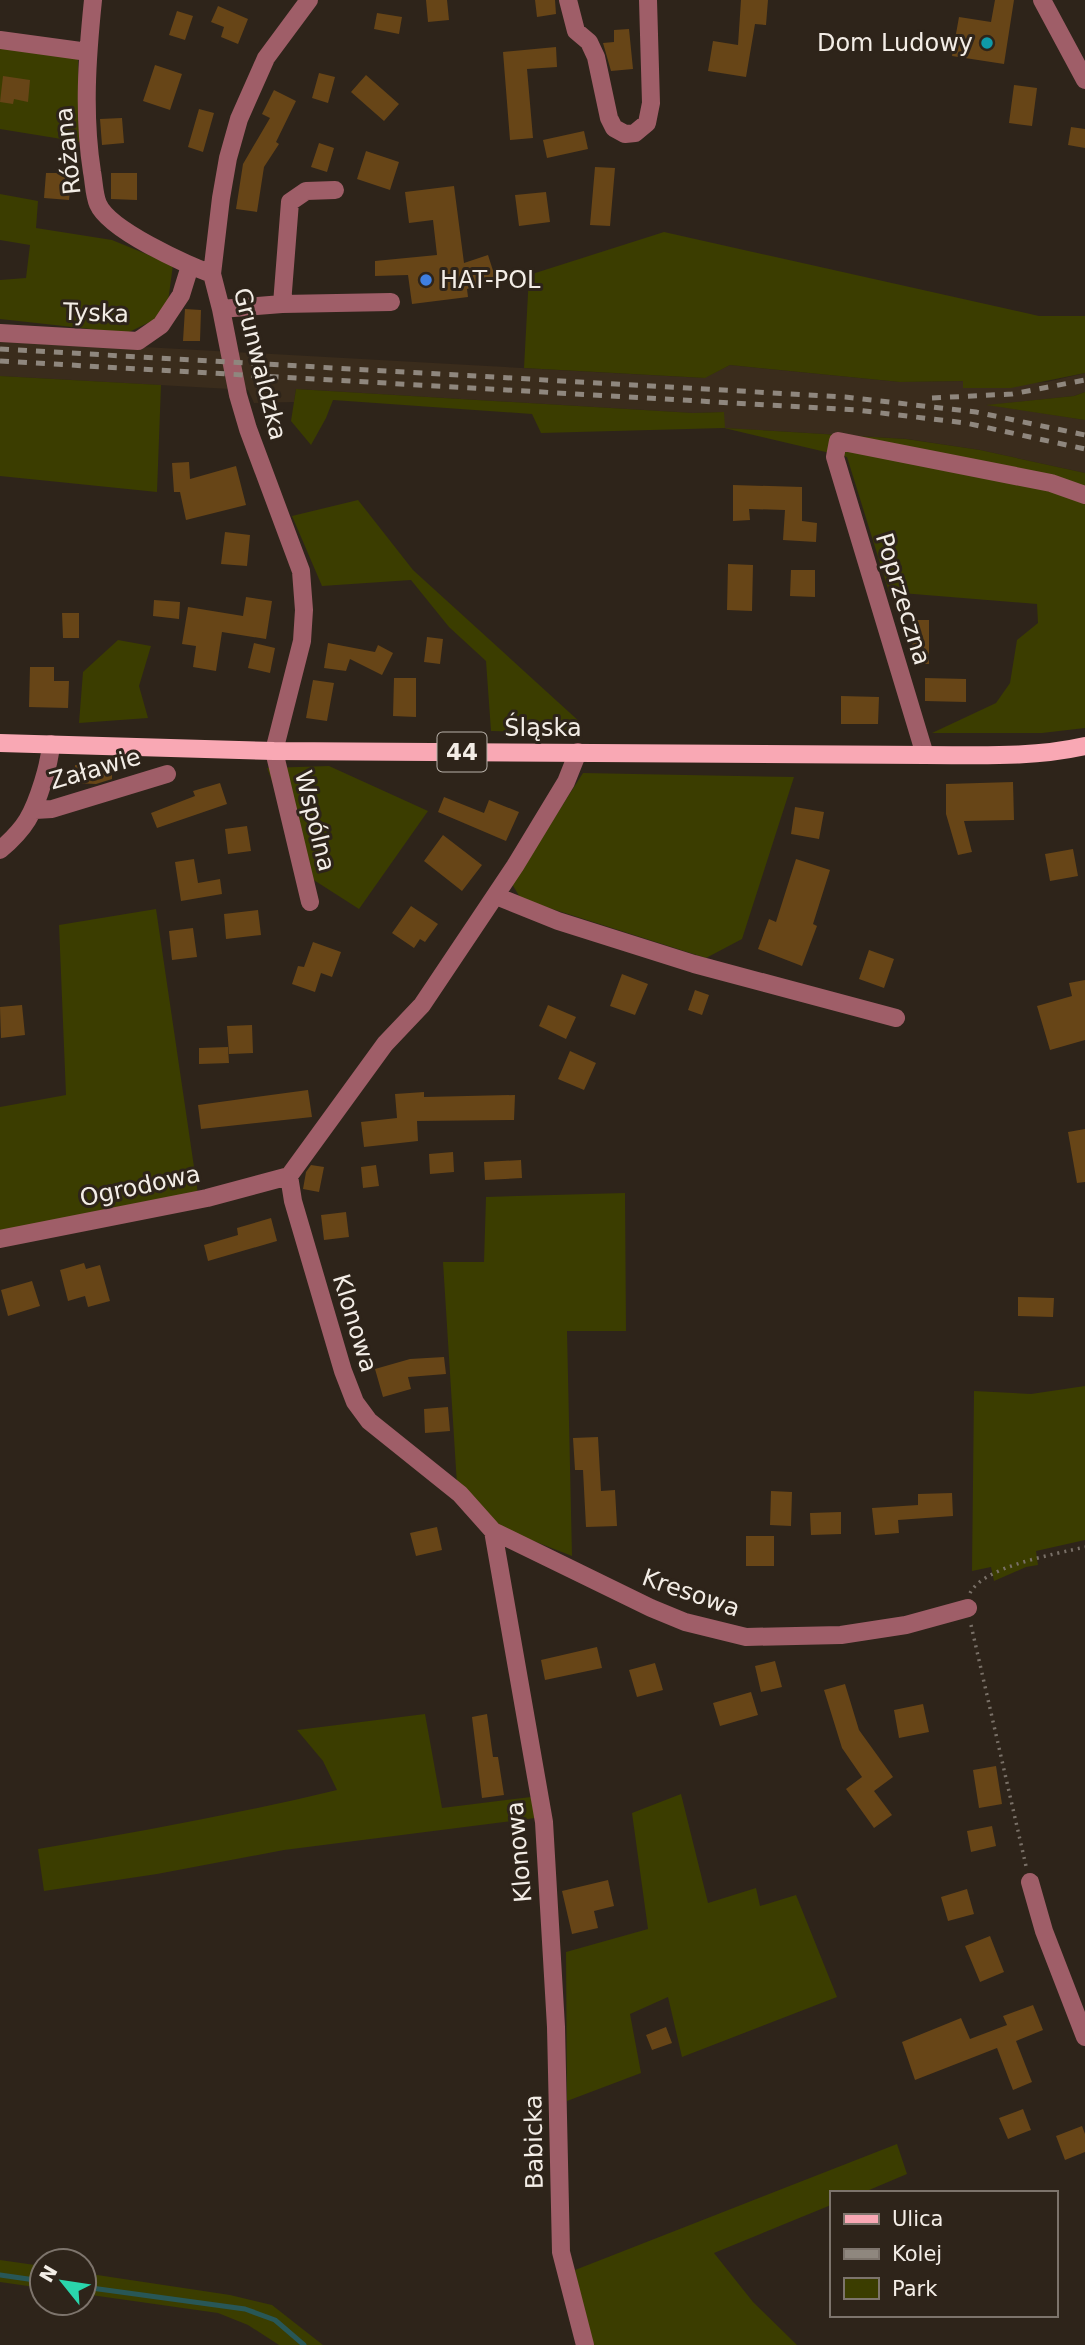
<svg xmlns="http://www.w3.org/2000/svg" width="1085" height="2345" font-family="'DejaVu Sans',sans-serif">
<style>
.built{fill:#3a2c1c}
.green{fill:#3b3d00}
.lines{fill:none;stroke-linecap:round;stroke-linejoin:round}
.stream{stroke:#285757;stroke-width:5}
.building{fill:#674517}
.path{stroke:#797067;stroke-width:3.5;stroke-dasharray:2 5;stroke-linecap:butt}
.minor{stroke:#9f5e68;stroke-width:18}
.major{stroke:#f9a8b4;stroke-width:18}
.rail{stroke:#8f877e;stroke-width:5;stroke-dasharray:9 9;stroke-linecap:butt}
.culture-dot{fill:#0f9aa8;stroke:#2e241a;stroke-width:2.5}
.shop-dot{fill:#3f7fe0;stroke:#2e241a;stroke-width:2.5}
.labels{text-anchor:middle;stroke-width:6;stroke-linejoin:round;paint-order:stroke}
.shield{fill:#2e241a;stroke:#b8b1a9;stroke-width:2}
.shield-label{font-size:23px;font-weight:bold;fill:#f3ede6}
.poi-label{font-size:24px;fill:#f3ede6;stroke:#2e241a;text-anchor:end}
.street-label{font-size:24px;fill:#f3ede6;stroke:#2e241a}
</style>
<rect width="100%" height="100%" fill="#2e241a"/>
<path class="built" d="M0 339 704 378 730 365 900 382 963 381V387L1047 382 1085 373V392L1074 396 990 405 1085 420V473L980 450 907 439 724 428 723 412 693 413 296 389 294 402 254 403 248 390 0 376Z"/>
<path class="green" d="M0 44 78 57 80 142 0 129Z
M0 194 38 201 36 228 112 240 173 265 167 309 156 319 127 333 0 319V280L26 278 30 245 0 240Z
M664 232 1039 316H1085V373L1011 388H963V381L900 382 730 365 705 378 524 368 529 275Z
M0 376 161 385 157 492 0 476Z
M296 389 693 413 724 412 725 428 906 439 980 450 1085 473V728L1042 733H932L996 703 1010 683 1017 640 1038 623 1037 604 889 592 847 457 724 428 541 433 532 414 333 400 326 418 311 445 291 421Z
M1085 392V420L986 405 1074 396Z
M358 500 413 570 581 723 580 733 491 731 486 661 449 627 411 580 322 586 292 516Z
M118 640 151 646 139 686 148 718 79 723 83 672Z
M329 766 428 811 359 909 295 868 275 789 267 768Z
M583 773 794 777 742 939 706 958 521 899 512 884Z
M156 909 198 1194 0 1233V1107L66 1095 59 925Z
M625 1193 626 1331H567L572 1556 500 1528 457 1485 443 1262H484L486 1197Z
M1085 1386V1540L1036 1551 1038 1565 1026 1567 994 1581 991 1567 972 1571 974 1391 1031 1394Z
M425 1714 442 1808 531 1797 535 1818 284 1850 157 1874 44 1891 38 1849C138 1832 238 1814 337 1790L323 1761 297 1730Z
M681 1794 708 1903 756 1888 760 1906 796 1895 837 1997 682 2057 668 1997 630 2014 641 2073 567 2101 566 1952 648 1929 632 1813Z
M897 2144 907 2174 862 2193H831V2205L714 2253 753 2302 797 2345H593L583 2311 575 2270Z
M0 2260 42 2266V2288L0 2282Z
M84 2273 230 2295 272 2305 323 2345H279L248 2325 218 2313 84 2294Z"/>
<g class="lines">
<path class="stream" d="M0 2275 42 2281
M84 2287 245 2309 275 2320 304 2345"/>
</g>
<path class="building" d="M426 0H447L449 20 428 22Z
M535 0H555L556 14 537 17Z
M741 0H768L766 25 755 24 746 77 708 71 713 41 738 45Z
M995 0H1014L1004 64 952 56 959 17 991 22Z
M218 6 248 19 238 44 221 37 224 27 211 22Z
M177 11 193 16 185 40 169 35Z
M377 13 402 17 399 34 374 29Z
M629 29 633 69 611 71 603 43 614 42V30Z
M556 47 557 67 527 69 533 138 510 140 503 52Z
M155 65 182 74 170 110 143 101Z
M319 73 335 77 328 103 312 98Z
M366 75 399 104 384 121 351 92Z
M3 76 30 80 28 102 14 99 13 104 0 102Z
M1014 85 1037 88 1032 126 1009 123Z
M274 90 296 101 276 142 279 144 264 167 257 212 236 209 243 164 270 118 262 114Z
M199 109 214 113 203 152 188 147Z
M122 118 124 143 102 145 100 119Z
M1071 127 1085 129V148L1068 145Z
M584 131 588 149 547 158 543 140Z
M319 143 334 148 327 172 311 167Z
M366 151 399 162 390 190 357 179Z
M595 167 615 168 610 226 590 225Z
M46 173H72L69 200 44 198Z
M111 173H137V200L111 199Z
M454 186 464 263 488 255 496 280 467 289 468 297 412 304 408 275 375 276V261L437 255 433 220 409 223 405 192Z
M546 192 550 222 519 226 515 195Z
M185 309 201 310 200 341H183Z
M189 462 190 479 236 466 246 505 186 520 180 492H174L172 463Z
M733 485 802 487V521L817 523 816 542 783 540 785 510 749 509 750 520 733 521Z
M225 532 250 535 247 566 221 564Z
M728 564 753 565 752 611 727 610Z
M791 570H815V597L790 596Z
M246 597 272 601 266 639 222 632 216 671 193 667 196 646 182 644 188 607 243 616Z
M154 600 180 602 179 619 153 616Z
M62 613H79V638H63Z
M913 620H929V664H912Z
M427 637 443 639 440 664 424 662Z
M254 643 275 648 270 673 248 668Z
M328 643 375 652 378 645 393 653 382 675 350 659 346 671 324 668Z
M30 667H54V681H69L68 708 29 707Z
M394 678H416V717L393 716Z
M925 678 966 679V702L925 701Z
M313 680 334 683 327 721 306 718Z
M841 696 879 697 878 724H841Z
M75 765 112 766V779L96 784 75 783Z
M1013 782 1014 820 964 821 972 852 958 855 946 814V784Z
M220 783 227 804 157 828 151 813 195 796 193 791Z
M444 797 484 813 489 800 519 812 506 841 438 812Z
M795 807 824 812 819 839 791 834Z
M247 826 251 851 228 854 225 829Z
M443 835 482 865 462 891 424 861Z
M1073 849 1078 876 1050 881 1045 854Z
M194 859 198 883 220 879 222 894 181 901 175 862Z
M796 859 830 870 813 924 817 926 802 966 758 949 769 919 776 922Z
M411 906 438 924 425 942 420 939 414 948 392 933Z
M258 910 261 935 226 939 224 914Z
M193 928 197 957 172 960 169 931Z
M313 942 341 952 332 977 321 973 315 992 292 984 298 966 304 967Z
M869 950 894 959 884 988 859 979Z
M622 974 648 984 635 1015 610 1006Z
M1085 980V1040L1050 1050 1037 1006 1072 996 1069 983Z
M695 990 709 995 702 1015 688 1010Z
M22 1005 25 1035 1 1038 0 1007Z
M548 1005 576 1017 566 1039 539 1026Z
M252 1025 253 1053 229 1054 227 1026Z
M228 1047 229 1063 199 1064V1048Z
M570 1051 596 1063 584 1090 558 1079Z
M308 1090 312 1117 201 1129 198 1105Z
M424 1092V1097L515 1095 514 1120 417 1121 418 1141 364 1147 361 1122 397 1118 395 1094Z
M1085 1129V1182L1077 1183 1068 1132Z
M453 1152 454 1172 430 1174 429 1154Z
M521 1160 522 1178 485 1180 484 1162Z
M311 1165 324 1167 319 1192 303 1189 306 1172Z
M376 1165 379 1186 363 1188 361 1167Z
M346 1212 349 1237 324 1240 321 1215Z
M271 1218 277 1241 208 1261 204 1245 238 1235 237 1228Z
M84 1263 86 1269 100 1265 110 1301 88 1307 85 1296 68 1301 60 1270Z
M32 1281 40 1306 8 1316 1 1290Z
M1018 1297 1054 1298 1053 1317 1018 1316Z
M444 1357 446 1374 408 1377 411 1389 383 1397 375 1369 410 1359Z
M448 1407 450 1431 425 1433 424 1409Z
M598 1437 601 1491 615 1490 617 1526 586 1527 583 1470H575L573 1438Z
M771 1491 792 1492 791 1526 770 1525Z
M952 1493 953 1516 898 1520 899 1533 875 1535 872 1508 918 1505V1494Z
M841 1512V1534L811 1535 810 1513Z
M437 1527 442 1550 416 1556 410 1533Z
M746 1536H774V1566H746Z
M597 1647 602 1668 545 1680 541 1660Z
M775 1661 782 1687 761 1692 755 1666Z
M655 1663 663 1690 637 1697 629 1670Z
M845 1684 859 1730 893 1777 874 1791 892 1815 874 1828 846 1789 862 1777 842 1748 824 1690Z
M751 1692 758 1715 720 1726 713 1703Z
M923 1704 929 1732 899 1738 894 1710Z
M487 1714 493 1757H498L504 1795 482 1798 472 1717Z
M996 1766 1002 1804 979 1808 973 1770Z
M992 1826 996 1846 971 1852 967 1831Z
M608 1880 614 1906 594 1911 598 1928 572 1934 562 1891Z
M967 1889 974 1914 948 1921 941 1897Z
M990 1936 1004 1972 980 1982 965 1946Z
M1033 2005 1043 2030 1016 2041 1032 2082 1013 2090 997 2048 915 2080 902 2042 961 2018 970 2039 1007 2025 1003 2016Z
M666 2027 672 2043 652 2050 646 2035Z
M1023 2109 1031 2130 1008 2139 999 2118Z
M1082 2126 1085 2134V2152L1065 2160 1056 2136Z"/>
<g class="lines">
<path class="path" d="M970 1593C984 1566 1056 1554 1085 1547
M971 1625 1026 1866"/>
<path class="minor" d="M93 0C87 58 83 115 92 172 94 182 94 195 98 204 109 230 185 264 212 274
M309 0 266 58 239 119 228 158 221 198 212 274 221 309 238 395 248 429 301 571 304 610 302 641 274 751 310 902
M568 0 576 31 589 42 596 57 609 118 614 128 625 134 635 133 647 123 651 103 648 0
M1042 0 1085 80
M0 40 88 52
M282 304 391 302
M221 309 282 304 290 202 306 191 335 190
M0 333 138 341 161 325 181 295 190 266
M578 752 566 782 515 866 422 1005 385 1044 289 1176 293 1201 343 1371 355 1402 369 1421 460 1494 493 1531 544 1822 556 2027 561 2252 585 2345
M925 755 835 457 838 441 1051 483 1085 495
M35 810 52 809 167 774
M0 850C26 828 33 814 43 782 47 769 50 758 51 744
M496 896 558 921 694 964 896 1018
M0 1239 207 1198 289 1176
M493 1531 651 1608 685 1622 746 1637 841 1635 906 1625 968 1608
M1030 1882 1044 1931 1085 2037"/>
<path class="major" d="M0 743 274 751 925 755C979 755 1032 758 1085 746"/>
<path class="rail" d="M0 349 845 397 976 412 1085 435
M0 361 856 410 966 423 1085 449
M932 398 1012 394 1085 380"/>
</g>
<circle class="culture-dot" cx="987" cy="43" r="7"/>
<circle class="shop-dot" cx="426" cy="280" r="7"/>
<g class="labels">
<rect class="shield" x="437.5" y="732.5" width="49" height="39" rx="5"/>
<g class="shield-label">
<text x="462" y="760">44</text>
</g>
<g class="poi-label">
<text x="973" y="51">Dom Ludowy</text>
<text x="440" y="288" text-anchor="start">HAT-POL</text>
</g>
<g class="street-label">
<text transform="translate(68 151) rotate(-96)" y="8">Różana</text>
<text transform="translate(96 313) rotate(2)" y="8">Tyska</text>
<text transform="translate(260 364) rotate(76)" y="8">Grunwaldzka</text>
<text transform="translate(903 599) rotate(73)" y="8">Poprzeczna</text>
<text x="543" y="736">Śląska</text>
<text transform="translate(95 769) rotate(-16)" y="8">Załawie</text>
<text transform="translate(315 821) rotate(76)" y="8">Wspólna</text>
<text transform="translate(140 1186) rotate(-12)" y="8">Ogrodowa</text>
<text transform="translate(355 1323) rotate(73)" y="8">Klonowa</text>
<text transform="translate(691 1593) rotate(19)" y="8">Kresowa</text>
<text transform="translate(519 1852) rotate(-95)" y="8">Klonowa</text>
<text transform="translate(534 2142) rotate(-91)" y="8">Babicka</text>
</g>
</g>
<rect x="830" y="2191" width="228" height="126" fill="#2e241a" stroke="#7d746c" stroke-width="2"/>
<rect x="844" y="2214" width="35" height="10" fill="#f9a8b4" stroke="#7d746c" stroke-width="2"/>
<text x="892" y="2226" font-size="21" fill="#f3ede6">Ulica</text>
<rect x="844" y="2249" width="35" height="10" fill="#8f877e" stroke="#7d746c" stroke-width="2"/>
<text x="892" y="2261" font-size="21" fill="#f3ede6">Kolej</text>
<rect x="844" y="2278" width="35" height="21" fill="#3b3d00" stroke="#7d746c" stroke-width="2"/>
<text x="892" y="2296" font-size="21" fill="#f3ede6">Park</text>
<g transform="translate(63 2282) rotate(300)"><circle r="33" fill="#2e241a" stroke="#7d746c" stroke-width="2"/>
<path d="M0-5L12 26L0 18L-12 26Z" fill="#2ad5ac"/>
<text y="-10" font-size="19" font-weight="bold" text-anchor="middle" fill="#f3ede6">N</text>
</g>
</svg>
